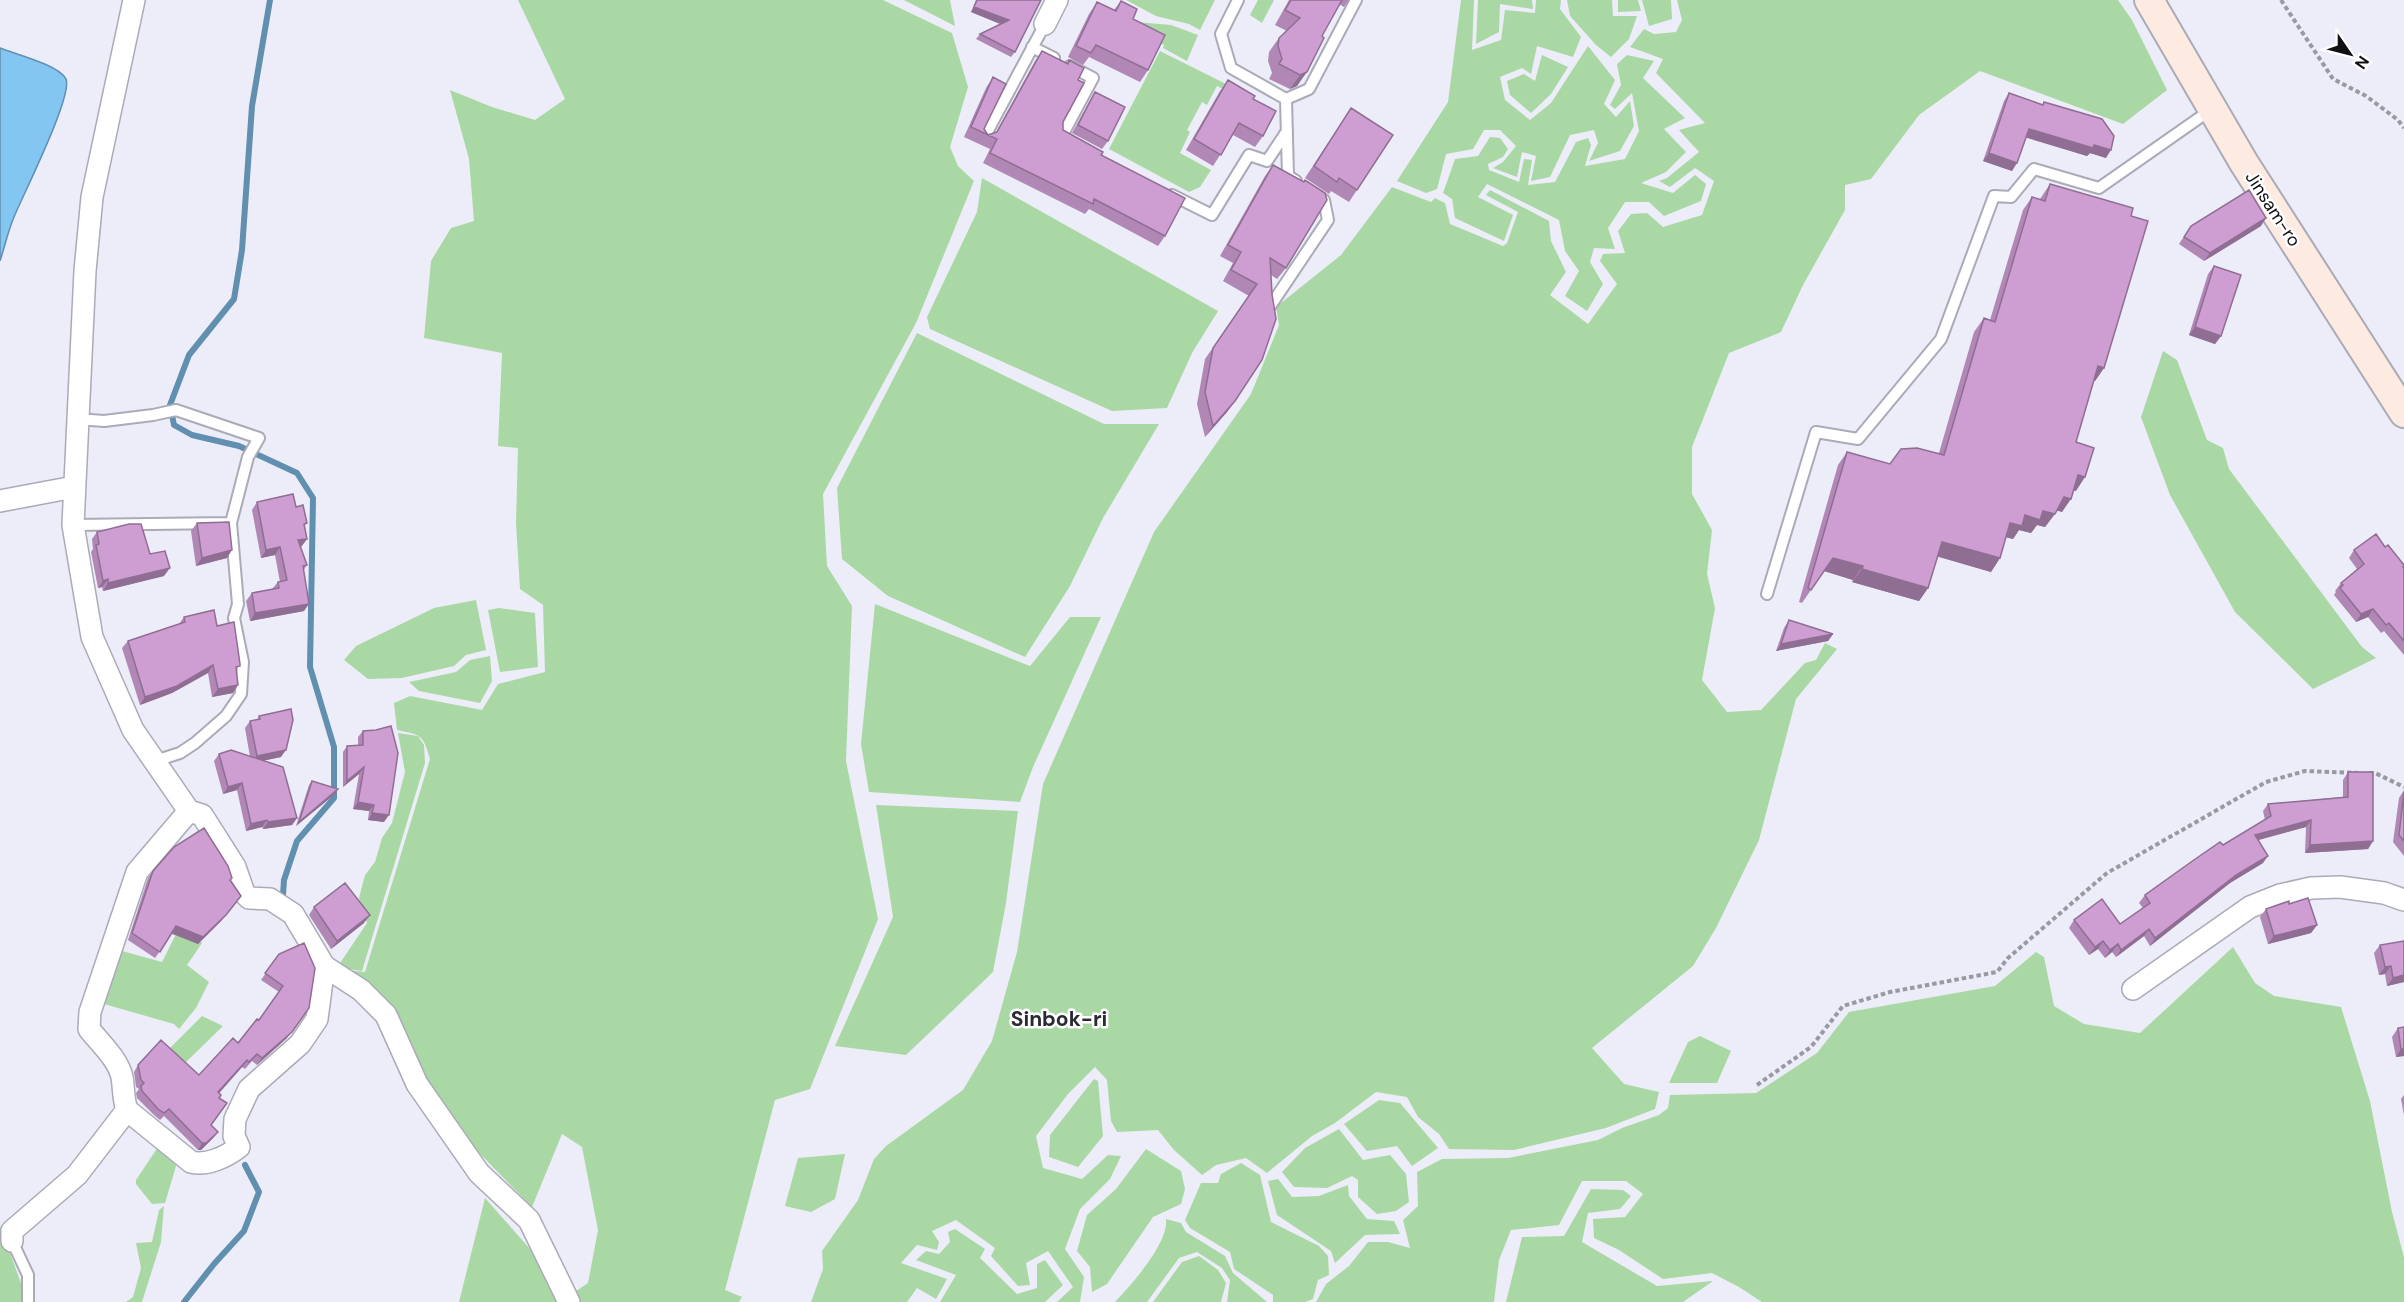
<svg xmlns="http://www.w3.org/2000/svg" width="2404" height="1302" font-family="'DM Sans',sans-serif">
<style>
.green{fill:#aad8a4}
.water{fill:#84c6f2;stroke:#618faf;stroke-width:1.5}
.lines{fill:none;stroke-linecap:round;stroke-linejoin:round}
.stream{stroke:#618faf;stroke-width:6}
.lane-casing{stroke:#aaabb6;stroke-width:14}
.street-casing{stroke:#aaabb6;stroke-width:24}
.secondary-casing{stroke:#aaabb6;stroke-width:32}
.path{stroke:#9999a2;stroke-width:4;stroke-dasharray:4.5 3;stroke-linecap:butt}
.lane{stroke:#fff;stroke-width:10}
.street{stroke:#fff;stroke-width:21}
.secondary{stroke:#fdeae0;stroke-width:28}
.wall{fill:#b187b5}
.shaded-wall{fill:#906e93}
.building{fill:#ce9dd2;stroke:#906e93;stroke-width:1.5}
.labels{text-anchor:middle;stroke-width:5;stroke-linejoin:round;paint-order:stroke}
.street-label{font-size:18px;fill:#101014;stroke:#fff}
.quarter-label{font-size:21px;font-weight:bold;fill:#2a2a33;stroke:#fff}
</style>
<rect width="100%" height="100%" fill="#ecedf9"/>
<path class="green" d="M518 0H883L952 33 968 87 950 147 958 166 974 181 916 323 823 494 827 566 852 606 846 761 878 919 810 1089 775 1100 725 1290 742 1297 739 1302H560L588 1283 598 1230 582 1147 562 1134 532 1207 450 1123 367 984 336 969 365 972 430 759C423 735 422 735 397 730L394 703 410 696 482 710 498 684 545 672 543 605 520 589 516 523 518 448 498 446 502 353 424 338 431 261 451 228 474 221 469 159 450 90 492 107 535 120 565 99Z
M904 0H950L955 26Z
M1126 0H1215L1200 30 1189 24 1156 16Z
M1258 0H1274L1262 23 1250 15Z
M1461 0H1474L1472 50 1501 40 1505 10 1535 13 1536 0H1561L1560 9 1581 37 1573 57 1537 46 1531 74 1522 68 1500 77 1505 100 1530 120 1551 103 1588 46 1615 80 1604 104 1616 117 1630 101 1634 126 1620 151 1589 161 1598 143 1594 130 1570 135 1550 177 1531 181 1536 156 1522 152 1517 177 1493 168 1503 162 1516 146 1500 130H1484L1473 149 1446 154 1437 189 1426 193 1397 181 1448 102Z
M1478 0H1532L1533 9 1500 4 1499 32 1476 44Z
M1567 0H1612L1613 16H1637L1629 39 1611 57 1596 45 1570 16Z
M1618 0H1638L1641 11 1618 12Z
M1642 0H1671L1672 19 1649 26Z
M1677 0H2118L2132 20 2167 90 2123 124 1980 71 1919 115 1871 179 1845 185V210L1803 285 1781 332 1729 353 1692 447V494L1712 530 1707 574 1715 608 1702 680 1727 712 1761 710 1805 663 1816 660 1825 643 1837 649 1796 699 1759 840 1716 928 1693 966 1592 1048 1624 1084 1659 1092 1655 1109 1606 1128 1514 1150 1449 1149 1439 1134 1418 1117 1407 1097 1376 1092 1335 1123 1312 1136 1267 1173 1246 1158 1216 1165 1202 1175 1174 1150 1158 1130 1117 1132 1111 1121 1107 1080 1095 1067 1068 1094 1036 1136 1043 1168 1082 1179 1108 1155 1121 1156 1110 1179 1080 1209 1065 1249 1084 1277 1080 1302H1057L1073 1287 1048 1251 1026 1263 1030 1285 1018 1286 991 1256 995 1248 956 1220 932 1231 939 1242 937 1250 917 1245 901 1263 947 1279 936 1299 917 1288 907 1302H811L823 1269 822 1251 858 1200 874 1159 886 1146 963 1090 992 1041 1017 952 1043 784 1154 532 1251 394 1279 325 1276 307 1341 255 1392 187 1431 202 1435 198 1445 203 1450 224 1503 246 1507 243 1518 212 1486 195 1490 190 1549 221 1551 241 1566 272 1550 295 1588 324 1617 284 1600 261 1603 254 1625 253 1618 231 1631 214 1647 213 1663 227 1702 215 1714 181 1695 168 1670 187 1659 181 1667 178 1699 152 1679 130 1705 123 1656 73 1663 59 1630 47 1644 29 1654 34 1676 32 1682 20Z
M1136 22 1171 25 1198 35 1187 61 1163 48 1164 45 1131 29Z
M1160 51 1252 97 1249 101 1217 86 1207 105 1202 102 1187 130 1190 132 1180 153 1211 170 1200 187 1189 192 1109 149Z
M1542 55 1568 67 1551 94 1531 113 1510 95 1507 81 1524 74 1535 81Z
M1627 55 1654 61 1643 78 1685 118 1664 129 1686 152 1666 172 1641 183 1673 193 1695 175 1706 184 1701 201 1664 216 1649 202H1625L1608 228 1615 249 1594 248 1590 262 1603 284 1587 311 1565 296 1579 271 1565 251 1559 220 1487 184 1478 197 1513 215 1504 241 1455 218 1452 199 1443 193 1455 159 1478 156 1490 137 1500 138 1508 149 1503 157 1488 164 1489 170 1519 182 1524 159 1532 160 1528 185 1555 182 1576 142 1588 138 1591 145 1585 166 1625 159 1639 131 1632 93 1615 109 1610 105 1621 85 1617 64Z
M982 178 1218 311 1192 353 1167 408 1112 411 930 329 927 317 977 212Z
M917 333 1104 424H1159L1103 518 1070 586 1025 657 888 596 842 559 837 488Z
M2163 351 2177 360 2207 440 2223 448 2229 469 2362 647 2376 658 2313 689 2235 612 2170 495 2141 417Z
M476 600 486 650 466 655 454 666 402 678 368 679 344 660 356 646 434 608Z
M875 604 1030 666 1070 617H1101L1033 767 1020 802 869 792 861 744Z
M499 608 535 613 538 667 500 672 488 610Z
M490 656 492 681 480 703 419 691 409 682 456 672 470 660Z
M398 733 418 736 424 745 425 763 362 971 334 967 340 963 367 923 359 898 365 875 375 862 382 838 392 823 405 772Z
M876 805 1018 811 1006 903 993 972 906 1055 835 1046 893 917Z
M180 926 202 943 187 965 209 982 196 1008 179 1029 174 1024 104 1004 122 951 162 962Z
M2233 947 2255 983 2274 996 2341 1007 2370 1101 2392 1212 2404 1257V1302H1762L1739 1287 1712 1273 1663 1279 1619 1250 1594 1238 1593 1219 1625 1217 1643 1194 1626 1181H1582L1559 1225 1511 1230 1499 1260 1494 1302H1316L1326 1284 1349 1266 1368 1242H1388L1410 1248 1403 1220 1418 1206 1417 1172 1442 1159 1508 1158 1598 1140 1622 1128 1659 1115 1668 1108 1670 1095 1756 1093 1817 1053 1849 1012 1995 986 2036 952 2044 957 2054 1006 2084 1024 2140 1033Z
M202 1016 223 1026 185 1063 169 1049Z
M1700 1036 1731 1051 1717 1083H1669L1688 1042Z
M1094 1079 1098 1081 1103 1136 1078 1167 1049 1157 1050 1135Z
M1379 1100 1400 1103 1438 1148 1412 1166 1397 1146 1367 1151 1344 1124Z
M1339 1129 1363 1160 1390 1155 1406 1174 1409 1202 1396 1211 1377 1214 1358 1197V1180L1352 1176 1327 1188 1294 1187 1282 1172 1305 1148Z
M160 1144 170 1154 176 1166 165 1203 152 1204 136 1184V1180Z
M1146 1149 1181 1171 1185 1189 1181 1204 1153 1217 1107 1284 1092 1292 1090 1267 1077 1251 1087 1215 1116 1189Z
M845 1154 835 1199 811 1212 785 1206 798 1158Z
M1241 1163 1260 1175 1271 1222 1319 1246 1328 1256 1329 1275 1318 1280 1313 1299 1305 1302H1273V1295L1234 1269 1230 1252 1190 1228 1185 1220 1201 1183H1218L1221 1174Z
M1278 1179 1292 1197 1319 1196 1348 1185 1349 1196 1367 1219 1394 1221 1400 1234 1365 1235 1335 1263 1331 1251 1277 1215 1268 1181Z
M1591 1189 1623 1190 1631 1196 1620 1209 1588 1213 1582 1242 1657 1286 1713 1281 1683 1302H1506L1522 1237 1564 1236Z
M485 1198 545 1266 556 1302H459Z
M164 1206 161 1242 142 1302H126L133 1297 141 1268 136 1243 152 1242 159 1210Z
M1166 1219 1181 1223 1186 1232 1225 1256 1233 1273 1267 1302H1227L1230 1280 1222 1268 1197 1252 1179 1258 1147 1302H1115C1131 1285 1169 1243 1166 1219Z
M0 1226 28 1302H0Z
M955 1229 985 1249 980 1258 1017 1294 1037 1288V1264L1045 1260 1063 1285 1045 1302H940L956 1275 916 1260 926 1251 939 1254 950 1242 948 1232Z
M1199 1256 1218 1270 1226 1283 1221 1302H1153L1182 1262Z"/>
<path class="water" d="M0 48C15 54 59 65 66 79 73 96 23 195 14 217 8 231 5 246 0 261Z"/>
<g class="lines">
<path class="stream" d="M270 0 252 106 242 250 234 299 189 355 170 405 174 425 192 435 239 446 297 473 313 498 310 667 334 747V798L297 841 284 880 283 895
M184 1302 214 1264 244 1231 259 1192 245 1165"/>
<defs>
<path id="lane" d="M1238 0 1221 34 1231 68 1286 99 1309 89 1356 0
M1032 47 1054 58
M1286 99 1288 176 1296 181
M984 138 1045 24
M1068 140 1062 136 1093 78 1070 66
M1172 195 1212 215 1249 155 1267 161 1287 131
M1271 305 1328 220 1324 200 1316 195
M77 419 104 421 153 415 176 410 259 438 248 457 231 523 238 604 234 618 243 662 241 694 226 716 195 743 180 753 155 761
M73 525 228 523
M1767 594 1816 432 1858 439 1941 339 1994 196 2011 197 2034 169 2099 188 2212 109
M12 1241 28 1275V1302"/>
<path id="street" d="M1045 24 1057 0
M0 501 74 487
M324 966 361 990 386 1015 417 1084 479 1173 529 1220 569 1302
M2133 989 2250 907 2280 895 2311 888 2340 887 2384 893 2404 900
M127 1110 191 1162C207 1166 226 1157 239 1147L234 1136 235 1119 249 1089 300 1044 317 1019 324 966 293 914 270 899 249 898 244 893 235 867 202 815 189 811
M12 1241V1231L77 1175 127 1110C123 1099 124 1089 122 1077 118 1059 100 1043 89 1029L90 1012 137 872 189 811 133 730 92 637 73 525 85 271 92 197 134 0"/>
<path id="secondary" d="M2149 0 2244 163 2404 413"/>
</defs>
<use href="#lane" class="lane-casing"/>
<use href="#street" class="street-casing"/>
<use href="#secondary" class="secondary-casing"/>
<path class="path" d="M2281 0 2333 79 2366 96 2398 120 2404 128
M2369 773H2375L2404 787
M1757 1085 1811 1047 1843 1006 1890 992 1997 972 2008 958 2107 873 2266 782 2305 771 2358 773"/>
<use href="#lane" class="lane"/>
<use href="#street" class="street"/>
<use href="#secondary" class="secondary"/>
</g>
<path class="wall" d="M976 0H1041L1015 52 1011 57 976 39 980 34 1001 24 971 12Z
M1289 0H1349L1344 7 1339 4 1322 36 1297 86 1290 89 1269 79 1272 73 1268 61 1269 52 1279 38 1287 31 1275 25Z
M1121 1 1133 19 1148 70 1140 82 1089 57 1083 65 1068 57 1089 14 1097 2 1114 10Z
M1042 51 1067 63 1069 60 1078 80 1063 122V130L1101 155 1165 236 1158 246 1089 209 1085 214 983 163 990 149 964 137 986 88 993 77 984 129 988 135 996 132 1035 61Z
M1228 80 1253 99 1263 136 1255 147 1233 135 1213 166 1186 150 1220 91Z
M1095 92 1108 141 1102 149 1072 133 1090 100Z
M2009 93 2042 105 2044 102 2106 158 2090 153 2087 156 2026 137 2012 171 1983 161 2004 101Z
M1351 108 1357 190 1349 202 1331 191 1329 194 1305 178Z
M1273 165 1286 268 1277 279 1271 275 1235 401 1227 412 1205 437 1197 404 1205 359 1249 296 1223 281 1233 263 1220 256 1265 176Z
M2050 184 2131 216 2104 368 2095 381H2094L2076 442V491L2073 490 2062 512 2057 510 2045 527 2037 525 2031 533 2019 530 2013 539 2006 537 2000 558 1991 572 1937 556 1928 588 1919 601 1852 582 1853 580 1824 571 1802 603 1799 602 1838 465 1847 452 1890 464 1939 453 1974 332 1984 318 1990 320 2023 210 2032 197 2040 199Z
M2191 226H2261L2204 261 2179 244Z
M2214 266 2221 336 2215 344 2189 335 2208 274Z
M257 502 296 507 307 523 304 526 307 539 301 547 307 565 303 571 304 611 250 621 246 601 252 593 272 589 278 582H280L275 555 261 558 252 510Z
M197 523 227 558 196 566 191 531Z
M97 532 150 554 164 576 103 591 102 587 98 588 91 552 93 549 92 539Z
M2385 547 2404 568V655L2384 631 2381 633 2368 617 2356 622 2334 595 2336 592 2335 591 2341 583 2357 569 2349 558 2354 550Z
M184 617 217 626 237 671 233 693 212 697 208 673 172 693 140 705 122 648 128 641 179 624Z
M1789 620 1833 634 1828 641 1776 651 1784 628Z
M259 716 281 757 262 761 297 818 292 825 263 829 262 827 246 831 237 790 223 794 214 761 219 754 250 757 245 728 250 721 257 720Z
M363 731 384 822 368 820 369 811 353 809 359 774 343 787V752L347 746 358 745V737Z
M2348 772 2373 841 2368 849 2305 853 2306 827 2259 840 2263 863 2230 883 2150 946 2144 936 2116 957 2112 952 2105 958 2098 949 2089 955 2069 928 2074 920 2120 924 2143 908 2139 903 2145 895 2265 820 2263 811 2268 804 2343 797V780Z
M312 781 335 794 296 826 309 785Z
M2404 790V856L2393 842 2399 798Z
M153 871 231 880 241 896 221 921 198 944 172 934 155 958 128 940 148 878Z
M2289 904 2317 925 2311 933 2268 944 2260 917 2266 909Z
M314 907 364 923 331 949 309 915Z
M304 943 287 1038 257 1065 252 1061 245 1069 242 1067 219 1093V1098L211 1125 218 1132 213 1138 201 1150H198L164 1116 160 1120 154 1115 137 1098 136 1093 139 1089 136 1087 134 1072 138 1065 199 1075 238 1043 259 1020 279 992 261 980 279 954Z
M2380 945 2404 982 2387 986 2385 974 2379 975 2374 953Z
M2404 1027V1056L2396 1057 2392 1037 2398 1028Z
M2404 1095V1115L2401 1099Z"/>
<path class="shaded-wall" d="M974 7 1009 20 1005 26 971 12Z
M1307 72 1297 86 1290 89 1300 75Z
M2029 129 2094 145 2111 150 2106 158 2090 153 2087 156 2024 137Z
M1989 153 2017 163 2012 171 1983 161Z
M2266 218 2261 226 2204 261 2210 253Z
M2195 327 2221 336 2215 344 2189 335Z
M2098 366 2104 368 2095 381 2089 380Z
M1235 401 1227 412 1205 437 1213 426Z
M2078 475 2085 477 2076 491 2068 489Z
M2064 497 2071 499 2062 512 2055 510Z
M2043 511 2055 514 2045 527 2037 525 2031 533 2019 530 2013 539 2001 536 2010 523 2025 515Z
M307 539 301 547 293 548 298 540Z
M1942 542 2000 558 1991 572 1932 555Z
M280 547 275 555 261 558 266 550Z
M232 550 227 558 196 566 202 558Z
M1833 558 1863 566 1853 580 1824 571Z
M170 568 164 576 103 591 108 583Z
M1862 569 1928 588 1919 601 1852 582Z
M108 579 102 587 98 588 103 581Z
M309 604 304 611 250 621 255 613Z
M2373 609 2368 617 2356 622 2361 614Z
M1833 634 1828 641 1776 651 1781 644Z
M213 665 208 673 172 693 140 705 145 697Z
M238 685 233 693 212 697 218 689Z
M286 750 281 757 252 763 257 756Z
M364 767 359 774 343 787 347 781Z
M242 783 237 790 223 794 228 787Z
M338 789 335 794 296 826 299 822Z
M358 802 374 805 369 811 353 809Z
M372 813 389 815 384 822 368 820Z
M297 818 292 825 263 829 268 822Z
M267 820 262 827 246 831 251 824Z
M2311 820 2306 827 2250 842 2255 835Z
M2373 841 2368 849 2305 853 2310 845Z
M2268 856 2263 863 2230 883 2150 946 2155 938 2236 875Z
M241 896 221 921 198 944 171 933 176 926Z
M370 915 364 923 331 949 337 941Z
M2317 925 2311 933 2268 944 2274 936Z
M2149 929 2144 936 2116 957 2121 950Z
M2103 941 2098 949 2089 955 2095 947Z
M2118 944 2112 952 2105 958 2110 950Z
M2391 966 2385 974 2379 975 2385 967Z
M2404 975V982L2387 986 2393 978Z
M309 1008 287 1038 257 1065 262 1058Z
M2401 1049H2404V1056L2396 1057Z
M247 1060 242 1067 214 1099 218 1092Z
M218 1132 213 1138 201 1150H198L202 1143Z"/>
<path class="building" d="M977 0H1041L1015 52 980 34 1009 20 974 7Z
M1291 0H1342L1322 36 1324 38 1307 72 1300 75 1279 64 1282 59 1278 46 1279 38 1300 18 1285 10Z
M1121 1 1137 9 1133 19 1165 35 1148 70 1096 45 1091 53 1076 46 1097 2 1116 11Z
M1042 51 1068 64 1069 60 1084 68 1078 80 1084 83 1063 122V130L1103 152 1101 155 1185 198 1165 236 1094 199 1093 204 990 153 997 139 971 127 993 77 1006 84 984 129 988 135 997 132Z
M1228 80 1255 96 1253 99 1276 111 1263 136 1239 123 1221 155 1194 139Z
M1095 92 1125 107 1108 141 1078 125Z
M2009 93 2043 105 2044 102 2102 119 2114 136 2111 150 2094 145 2093 148 2029 129 2017 163 1989 153Z
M1351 108 1393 135 1357 190 1339 178 1337 182 1314 166Z
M1273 165 1304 182 1305 180 1325 193 1327 200 1286 268 1270 258 1272 294 1276 319 1262 360 1235 401 1213 426 1205 392 1213 348 1257 284 1231 270 1241 252 1228 245Z
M2050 184 2133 208 2131 216 2148 221 2104 368 2098 366 2076 442 2094 448 2085 477 2078 475 2071 499 2064 497 2055 514 2043 511 2040 520 2025 515 2022 526 2010 523 2000 558 1942 542 1928 588 1862 569 1863 566 1833 558 1811 590 1808 588 1847 452 1890 464 1901 449 1917 448 1944 455 1984 318 1995 322 2032 197 2045 201Z
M2249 190 2266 218 2210 253 2184 237 2191 226Z
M2214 266 2241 275 2221 336 2195 327Z
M293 494 296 507 303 505 307 523 304 524 307 539 298 540 307 565 303 566 309 604 255 613 252 593 279 588 278 582 287 580 280 547 266 550 257 502Z
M229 522 232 550 202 558 197 523Z
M129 524H141L150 554 165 551 170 568 108 583V579L103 581 96 545 99 544 97 532Z
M2376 534 2385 547 2388 545 2404 565 2403 567 2404 568V641L2389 623 2386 625 2373 609 2361 614 2340 588 2343 585 2341 583 2364 564 2354 550Z
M214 610 217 626 234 622 240 664V666L236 667 238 685 218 689 213 665 177 686 145 697 128 641 185 622 184 617Z
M1789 620 1833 634 1781 644Z
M291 709 293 720 286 750 257 756 250 721 260 719 259 716Z
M391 726 398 753 389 815 372 813 374 805 358 802 364 767 347 781V746L363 745V731L376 730Z
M231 750 283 767 297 818 268 822 267 820 251 824 242 783 228 787 219 754Z
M2348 772H2373V841L2310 845 2311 820 2255 835 2268 856 2236 875 2155 938 2149 929 2121 950 2118 944 2110 950 2103 941 2095 947 2074 920 2102 899 2120 924 2150 903 2145 895 2191 862 2220 842 2223 845 2271 816 2268 804 2348 797Z
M312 781 338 789 299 822Z
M2404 792V841L2399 835Z
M204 828 228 866 232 878 230 880 241 896 226 915 203 937 176 926 160 952 132 933 153 871 174 847Z
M345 883 370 915 337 941 314 907Z
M2308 898 2317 925 2274 936 2266 909 2289 901V904Z
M2404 941V975L2393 978 2391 966 2385 967 2380 945Z
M304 943 315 968 309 1008 292 1032 262 1058 257 1054 249 1062 247 1060 218 1092 221 1095 219 1098 227 1103 211 1125 218 1132 206 1143H202L169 1109 164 1113 158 1109 142 1091 141 1086 144 1083 141 1080 138 1065 161 1040 199 1075 233 1038 238 1043 257 1019 259 1020 283 986 265 973 279 954Z
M2404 1027V1049H2401L2398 1028Z"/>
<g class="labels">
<g class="street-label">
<text transform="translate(2273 209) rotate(57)" y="6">Jinsam-ro</text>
</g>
<g class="quarter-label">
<text x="1059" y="1026">Sinbok-ri</text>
</g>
</g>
<g transform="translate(2350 54) rotate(125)" stroke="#ffffff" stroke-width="4.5" paint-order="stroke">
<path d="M0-4.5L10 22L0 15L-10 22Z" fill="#101014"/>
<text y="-9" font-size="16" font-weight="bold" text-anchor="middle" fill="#101014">N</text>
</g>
</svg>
